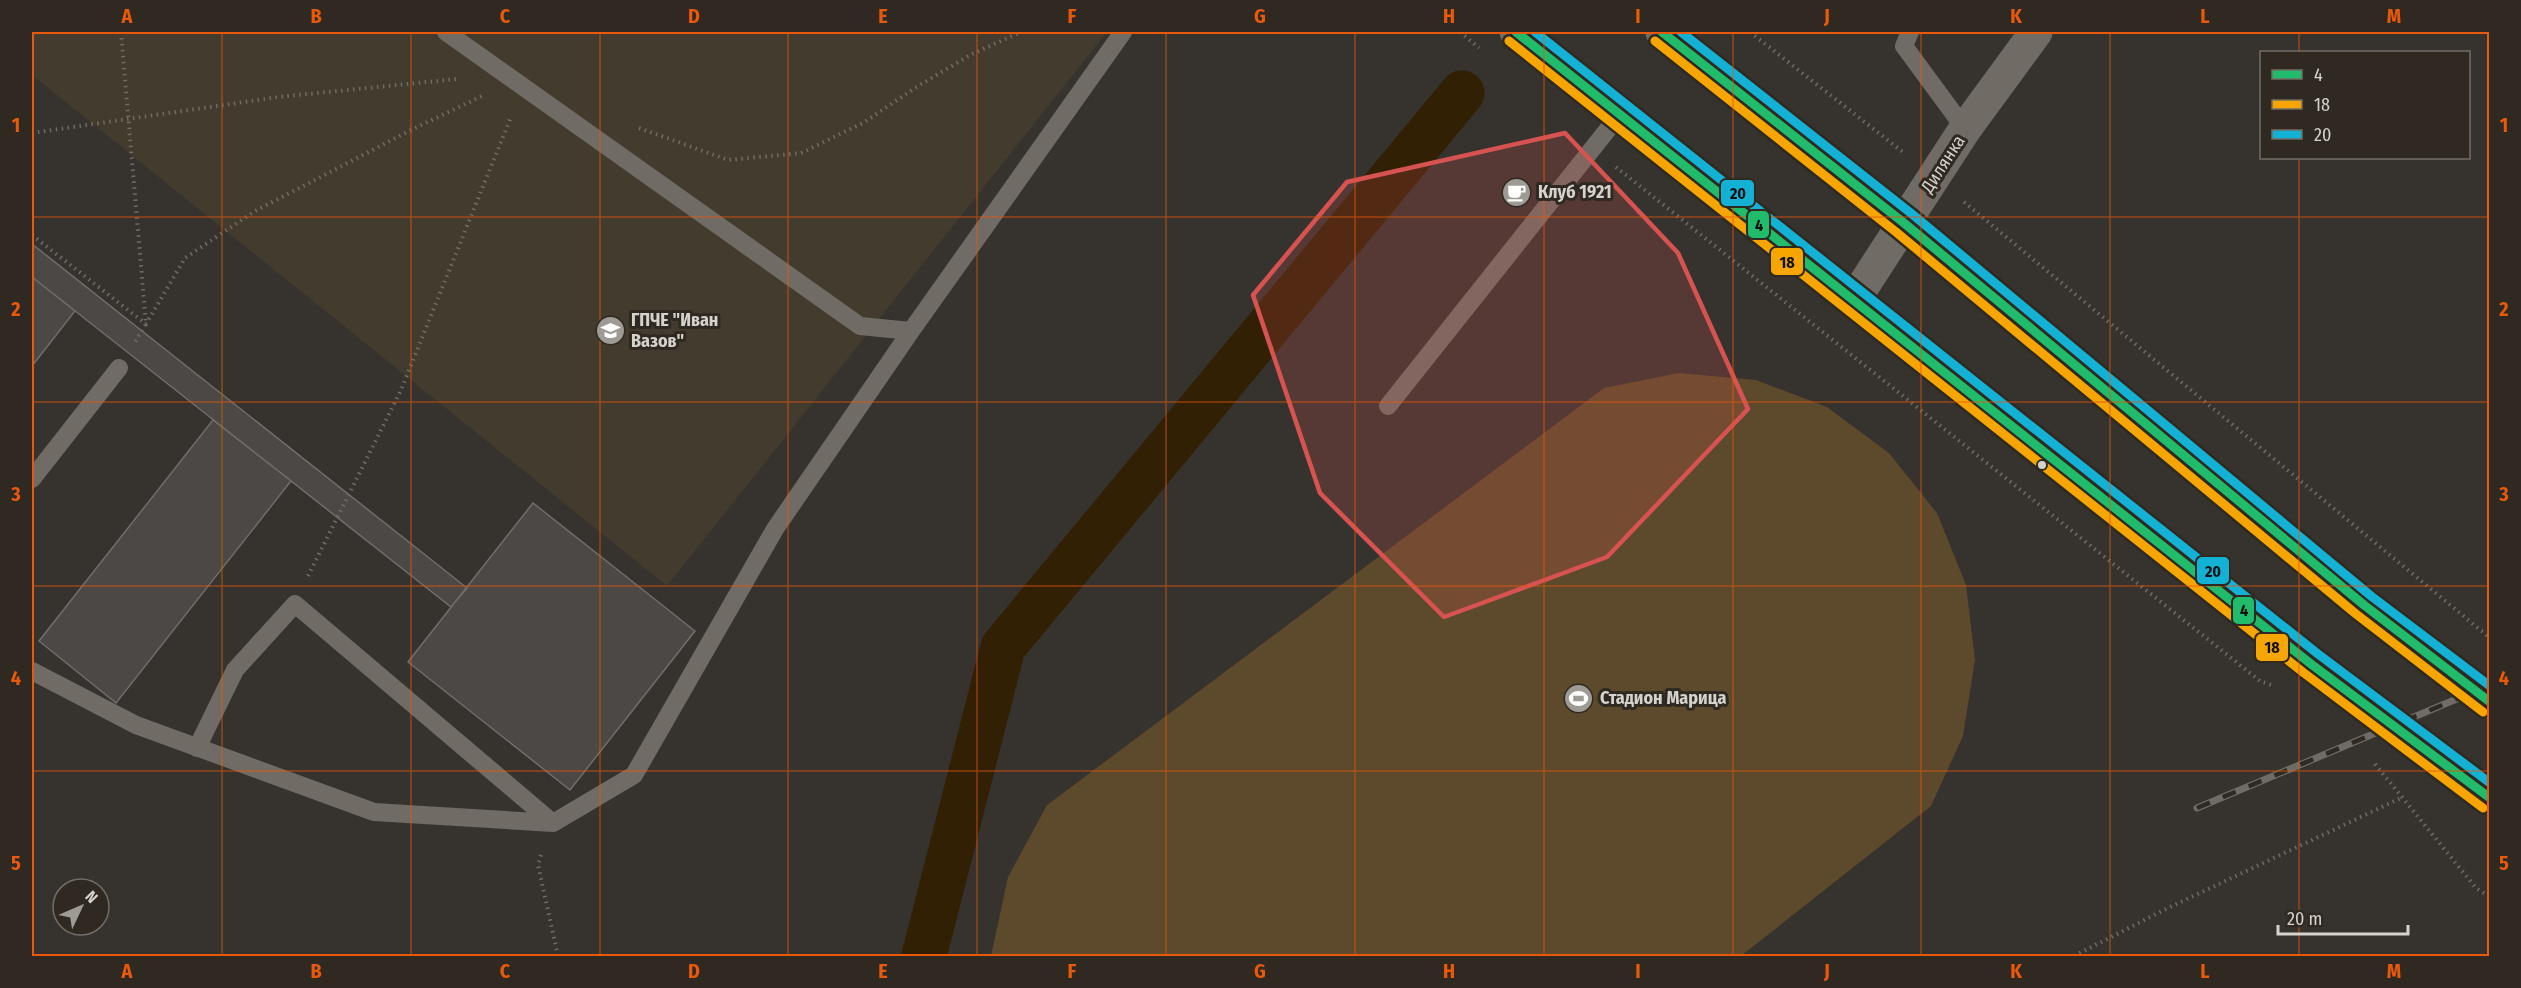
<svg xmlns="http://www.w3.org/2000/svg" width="2521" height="988" font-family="'Fira Sans Condensed',sans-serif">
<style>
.built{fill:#433b2d}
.green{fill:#5d492b}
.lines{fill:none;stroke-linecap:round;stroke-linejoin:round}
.canal{stroke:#312004;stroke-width:45}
.building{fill:#4b4845;stroke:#716d6a;stroke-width:1.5}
.path{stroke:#6f6c67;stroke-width:4;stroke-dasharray:1.5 4.5;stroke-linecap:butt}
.lane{stroke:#706b65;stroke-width:18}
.street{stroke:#706b65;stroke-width:33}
.primary{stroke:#726c65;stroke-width:33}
.rail-casing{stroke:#6f6c67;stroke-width:7}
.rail{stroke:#2f2921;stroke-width:4.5;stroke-dasharray:14;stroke-linecap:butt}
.bus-1-casing{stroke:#2f2921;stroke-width:14}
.bus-2-casing{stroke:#2f2921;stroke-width:14}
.bus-3-casing{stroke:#2f2921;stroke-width:14}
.bus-1{stroke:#20bc6c;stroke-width:9}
.bus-2{stroke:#f7a600;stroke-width:9}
.bus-3{stroke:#13b2d5;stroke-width:9}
.marked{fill:#d65351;fill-opacity:0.2;stroke:#d65351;stroke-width:4.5;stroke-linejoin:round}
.grid{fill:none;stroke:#e8590c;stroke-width:1.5;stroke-opacity:0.55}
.bus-dot{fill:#d6d3cd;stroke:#2f2921;stroke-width:2}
.labels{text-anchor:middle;stroke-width:6;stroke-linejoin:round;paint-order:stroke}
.street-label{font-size:18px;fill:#d6d3cd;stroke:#2f2921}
.poi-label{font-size:18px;font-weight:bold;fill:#d6d3cd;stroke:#2f2921;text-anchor:start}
.line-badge{stroke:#2f2921;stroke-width:2}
.pale-badge-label{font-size:16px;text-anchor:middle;font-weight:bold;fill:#111}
.neatline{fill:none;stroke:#e8590c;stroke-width:2}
.grid-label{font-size:20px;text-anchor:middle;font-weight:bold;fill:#e8590c}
</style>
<rect width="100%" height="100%" fill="#36322e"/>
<path class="built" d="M32 32H1107L667 586 32 75Z"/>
<path class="green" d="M1679 373 1756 380 1827 407 1889 453 1937 513 1966 585 1975 660 1963 736 1931 806 1741 956H991L1008 877 1047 805 1604 388Z"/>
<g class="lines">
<path class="canal" d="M924 956 1003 647 1462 93"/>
</g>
<path class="building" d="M32 244 467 588 451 607 32 277Z
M32 277 75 311 32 366Z
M213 420 291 481 116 703 39 641Z
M533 503 695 631 570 790 408 662Z"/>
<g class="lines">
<path class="path" d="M121 32 146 324 135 342
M1460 32 1479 48
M1750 32 1904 153
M639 128 728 160 801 153 863 123 918 86 972 54 1021 32
M32 133 278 97 457 79
M1616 167 2260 681 2271 685
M1964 202 2490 638
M32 235 146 324 185 258 255 211 413 129 482 96
M308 576 401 390 511 117
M2375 764 2476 888 2490 897
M541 855 538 865 558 956
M2074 956 2166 909 2403 797"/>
<path class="lane" d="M446 32 860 326 911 331
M1910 32 1904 46 1965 129
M1388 406 1620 114
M32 479 119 368
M32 671 136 725 374 812 553 823 634 775 775 529 911 331 1123 32
M197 748 235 670 295 604 553 823"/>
<path class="street" d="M1854 300 1965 129 2036 32"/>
<path class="primary" d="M1516 32 2311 664 2490 798
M1662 32 1904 223 2364 605 2490 702"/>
<defs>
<path id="rail" d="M2197 808 2490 685"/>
</defs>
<use href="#rail" class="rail-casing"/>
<use href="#rail" class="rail"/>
<defs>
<path id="bus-1" d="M1516 32 2311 664 2490 798
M1662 32 1904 223 2364 605 2490 702"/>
<path id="bus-2" d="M1509 41 2304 673 2483 808
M1655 41 1896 232 2356 614 2483 712"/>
<path id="bus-3" d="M1535 32 2318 654 2490 783
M1681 32 1912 214 2371 596 2490 686"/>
</defs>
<use href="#bus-1" class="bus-1-casing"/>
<use href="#bus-2" class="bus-2-casing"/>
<use href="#bus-3" class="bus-3-casing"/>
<use href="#bus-1" class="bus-1"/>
<use href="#bus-2" class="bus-2"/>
<use href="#bus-3" class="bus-3"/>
</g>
<path class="marked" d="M1565 133 1678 253 1748 409 1607 557 1444 617 1320 493 1253 295 1347 182Z"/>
<path class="grid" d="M222 32V956M411 32V956M600 32V956M788 32V956M977 32V956M1166 32V956M1355 32V956M1544 32V956M1733 32V956M1921 32V956M2110 32V956M2299 32V52M2299 158V956M32 217H2490M32 402H2490M32 586H2490M32 771H2490"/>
<defs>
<symbol id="cafe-disc" viewBox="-11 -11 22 22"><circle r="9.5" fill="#9e9b95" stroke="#2f2921"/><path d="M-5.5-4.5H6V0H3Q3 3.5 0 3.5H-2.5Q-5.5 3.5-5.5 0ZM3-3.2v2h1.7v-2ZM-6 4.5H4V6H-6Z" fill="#fff"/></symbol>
<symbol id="school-disc" viewBox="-11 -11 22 22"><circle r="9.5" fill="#9e9b95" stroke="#2f2921"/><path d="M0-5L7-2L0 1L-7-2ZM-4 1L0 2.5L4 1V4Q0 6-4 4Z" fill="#fff"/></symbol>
<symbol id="stadium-disc" viewBox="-11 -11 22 22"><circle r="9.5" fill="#9e9b95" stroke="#2f2921"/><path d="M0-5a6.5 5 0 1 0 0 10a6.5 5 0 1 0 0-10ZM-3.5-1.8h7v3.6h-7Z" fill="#fff"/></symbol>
</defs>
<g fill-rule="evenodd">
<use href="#cafe-disc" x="1500" y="176" width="33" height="33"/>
<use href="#school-disc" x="594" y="314" width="33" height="33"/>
<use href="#stadium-disc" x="1562" y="682" width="33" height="33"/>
</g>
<circle class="bus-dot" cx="2042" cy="465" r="5"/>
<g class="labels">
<g class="street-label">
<text transform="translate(1943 164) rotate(-57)" y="6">Дилянка</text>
</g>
<g class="poi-label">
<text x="1538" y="198">Клуб 1921</text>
<text x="631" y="326">ГПЧЕ "Иван<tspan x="631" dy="21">Вазов"</tspan></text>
<text x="1600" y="704">Стадион Марица</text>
</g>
</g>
<g class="line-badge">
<rect x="1720" y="179" width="35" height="28" rx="6" fill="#13b2d5"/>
<rect x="1747" y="210" width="23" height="29" rx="6" fill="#20bc6c"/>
<rect x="1770" y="247" width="34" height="29" rx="6" fill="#f7a600"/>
<rect x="2196" y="556" width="34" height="29" rx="6" fill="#13b2d5"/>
<rect x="2232" y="596" width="23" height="29" rx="6" fill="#20bc6c"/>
<rect x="2255" y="633" width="34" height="29" rx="6" fill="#f7a600"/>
</g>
<g class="pale-badge-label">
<text x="1738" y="199">20</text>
<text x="1759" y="231">4</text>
<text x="1787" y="268">18</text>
<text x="2213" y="577">20</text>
<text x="2244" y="616">4</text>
<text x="2272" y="653">18</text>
</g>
<rect width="2521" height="988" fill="none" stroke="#2f2921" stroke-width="66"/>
<rect x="2260" y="51" width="210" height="108" fill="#2f2921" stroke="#726d66" stroke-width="1.5"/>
<rect x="2272" y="70" width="30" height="9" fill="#20bc6c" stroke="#726d66" stroke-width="1.5"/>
<text x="2314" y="81" font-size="18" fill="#d6d3cd">4</text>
<rect x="2272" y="100" width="30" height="9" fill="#f7a600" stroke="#726d66" stroke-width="1.5"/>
<text x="2314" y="111" font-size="18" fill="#d6d3cd">18</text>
<rect x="2272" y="130" width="30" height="9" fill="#13b2d5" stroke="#726d66" stroke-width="1.5"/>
<text x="2314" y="141" font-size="18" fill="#d6d3cd">20</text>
<g transform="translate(81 907) rotate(46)"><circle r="28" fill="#2f2921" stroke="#726d66" stroke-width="1.5"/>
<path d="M0-4.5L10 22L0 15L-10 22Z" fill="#9e9b95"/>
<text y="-9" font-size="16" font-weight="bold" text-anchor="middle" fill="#d6d3cd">N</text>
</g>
<path d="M2278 925v9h130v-9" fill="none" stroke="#d6d3cd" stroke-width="3"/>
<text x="2287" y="925" font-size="18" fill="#d6d3cd" stroke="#2f2921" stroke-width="4.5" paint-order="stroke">20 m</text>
<rect x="33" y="33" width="2455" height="922" class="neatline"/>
<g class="grid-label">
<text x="127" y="23">A</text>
<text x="316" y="23">B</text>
<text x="505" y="23">C</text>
<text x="694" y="23">D</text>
<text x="883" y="23">E</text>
<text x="1072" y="23">F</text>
<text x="1260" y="23">G</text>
<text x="1449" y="23">H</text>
<text x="1638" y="23">I</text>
<text x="1827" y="23">J</text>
<text x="2016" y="23">K</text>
<text x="2205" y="23">L</text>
<text x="2394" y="23">M</text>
<text x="16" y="132">1</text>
<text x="2504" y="132">1</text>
<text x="16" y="316">2</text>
<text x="2504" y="316">2</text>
<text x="16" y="501">3</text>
<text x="2504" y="501">3</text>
<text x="16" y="685">4</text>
<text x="2504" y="685">4</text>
<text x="16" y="870">5</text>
<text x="2504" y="870">5</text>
<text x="127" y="978">A</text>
<text x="316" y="978">B</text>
<text x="505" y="978">C</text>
<text x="694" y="978">D</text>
<text x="883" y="978">E</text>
<text x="1072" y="978">F</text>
<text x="1260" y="978">G</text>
<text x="1449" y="978">H</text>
<text x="1638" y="978">I</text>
<text x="1827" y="978">J</text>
<text x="2016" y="978">K</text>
<text x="2205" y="978">L</text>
<text x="2394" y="978">M</text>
</g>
</svg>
